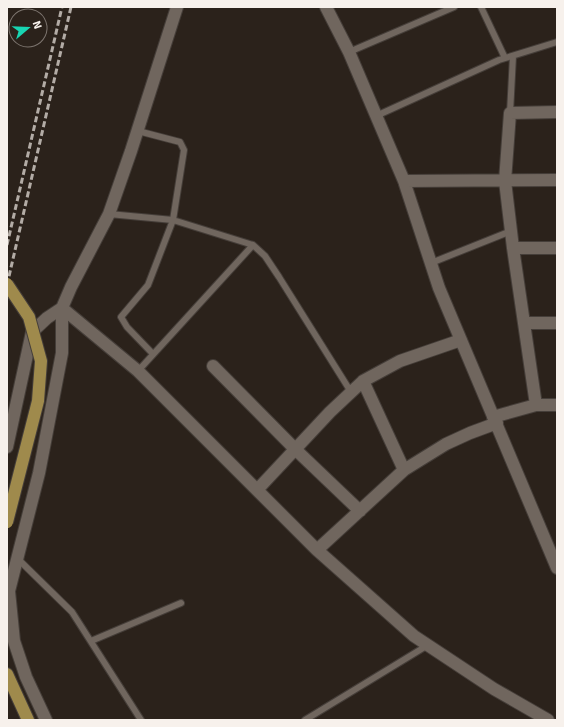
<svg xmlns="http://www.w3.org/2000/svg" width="564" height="727" font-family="Signika,sans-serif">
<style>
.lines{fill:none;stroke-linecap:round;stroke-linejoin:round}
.service-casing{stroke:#453e39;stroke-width:8}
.minor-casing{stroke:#453e39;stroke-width:14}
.primary-casing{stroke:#453e39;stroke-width:14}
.service{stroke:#70665e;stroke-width:6}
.minor{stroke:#70665e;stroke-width:12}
.primary{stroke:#9f8a4c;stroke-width:12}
.rail{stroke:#b3aca6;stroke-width:3;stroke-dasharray:6 3;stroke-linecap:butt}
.primary-bridge-casing{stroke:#453e39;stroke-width:14;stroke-linecap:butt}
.primary-bridge{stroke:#9f8a4c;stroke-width:12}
</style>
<rect width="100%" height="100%" fill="#2b221b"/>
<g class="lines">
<defs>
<path id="service" d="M481 7 505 58
M349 52 454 7
M510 113 513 56
M376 116 499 60 557 42
M138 131 180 142 184 150 173 220 148 285 121 317 127 327 153 354
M109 214 173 220 253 245 138 371
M253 245 265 256 279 277 351 392
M431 263 511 231
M17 558 72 612 141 720
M91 641 181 603
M305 720 428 645"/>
<path id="minor" d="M326 7 349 52 404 181 439 288 557 568
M404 181 557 180
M513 248 505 181 510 113 557 112
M62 308 138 371 317 550 414 636 494 689 548 720
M524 323H557
M213 366 295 449 360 511
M363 381 404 470
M536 405H557
M493 417 536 405 513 248H557
M7 447 32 332 47 318 62 308
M257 490 330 412 363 381 400 361 461 340
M317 550 404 470 446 444 470 433 497 423
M46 720 26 677 14 641 9 591 39 473 62 353V308L71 287 109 214 131 151 177 7"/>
<path id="primary" d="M7 674 28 720"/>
</defs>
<use href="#service" class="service-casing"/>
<use href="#minor" class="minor-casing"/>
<use href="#primary" class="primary-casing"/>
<use href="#service" class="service"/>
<use href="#minor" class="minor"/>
<use href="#primary" class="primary"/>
<path class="rail" d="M7 245 62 7
M7 285 71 7"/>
<defs>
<path id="primary-bridge" d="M7 284 29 317 41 361 38 401 7 522"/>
</defs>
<use href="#primary-bridge" class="primary-bridge-casing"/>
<use href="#primary-bridge" class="primary-bridge"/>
</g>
<rect width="564" height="727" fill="none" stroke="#f7f1ec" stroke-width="16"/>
<g transform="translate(28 28) rotate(71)"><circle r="19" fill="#2b221b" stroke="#7d756f"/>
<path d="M0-3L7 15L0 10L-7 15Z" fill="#18d5b2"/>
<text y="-6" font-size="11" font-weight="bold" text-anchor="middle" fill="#f7f1ec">N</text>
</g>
</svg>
